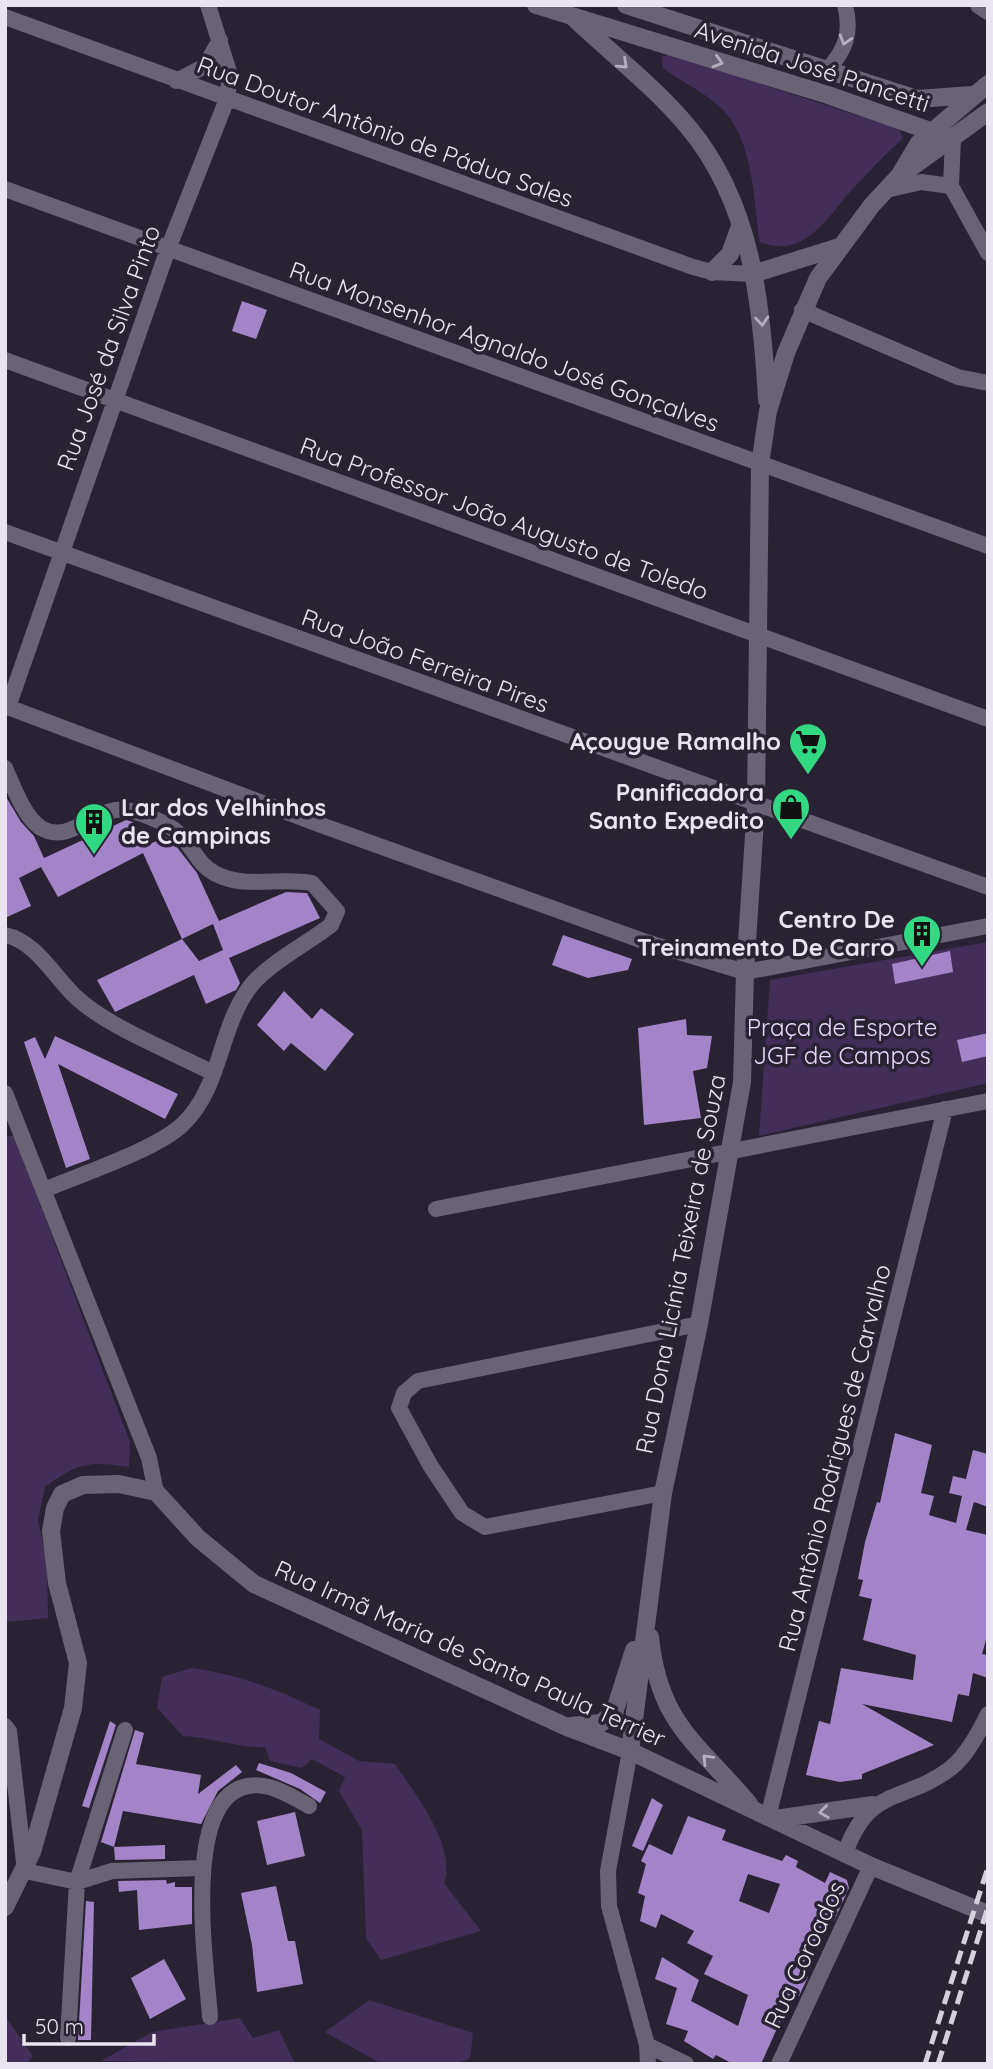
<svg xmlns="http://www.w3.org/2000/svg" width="993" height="2069" font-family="Quicksand,sans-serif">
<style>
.green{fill:#432e5a}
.building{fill:#a384c8;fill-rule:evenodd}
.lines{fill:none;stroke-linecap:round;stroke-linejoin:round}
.street{stroke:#6a6275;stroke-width:16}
.secondary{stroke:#6a6275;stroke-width:18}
.rail{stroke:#d4cfdb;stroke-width:5;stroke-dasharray:14 7;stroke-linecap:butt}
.oneway{stroke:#b6b0be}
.labels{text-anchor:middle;stroke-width:7;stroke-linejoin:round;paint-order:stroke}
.street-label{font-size:24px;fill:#e9e4ef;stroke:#292232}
.poi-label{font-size:24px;font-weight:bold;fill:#e9e4ef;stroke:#292232;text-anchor:end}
.park-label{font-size:24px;fill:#e8d8fd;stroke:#292232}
</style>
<rect width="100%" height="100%" fill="#292232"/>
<path class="green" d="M670 54 899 129 903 138C887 153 872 168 857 184 829 213 807 261 760 242 753 199 754 140 721 108 705 92 681 82 663 68L662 57Z
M988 942V1083L759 1136 770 980Z
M5 1136H14L130 1442 129 1467C89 1461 79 1462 45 1487L38 1520 47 1562 48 1618 5 1622Z
M191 1668C240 1675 275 1688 320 1710L319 1739 359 1761 395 1764C415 1794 457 1846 444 1883L481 1931 381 1960 366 1938 362 1830 339 1791 345 1777 312 1759 302 1768 270 1761 265 1747C236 1748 212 1737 183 1736L157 1708 162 1677Z
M369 2000 473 2033 470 2059 453 2064H382L325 2032Z
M5 2016 33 2056 26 2064H5Z
M240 2018 253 2038 279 2030 295 2064 101 2061 152 2032Z"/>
<path class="building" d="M242 301 267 310 256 339 232 331Z
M5 795 21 822 34 836 44 858 126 820 133 822 147 845 166 837 176 846 197 873 219 921 286 892 307 893 320 918 229 958 240 983 236 990 206 1004 194 975 115 1012 97 980 182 939 143 853 58 897 41 867 19 878 31 906 5 918ZM213 924 223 950 199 961 182 939Z
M563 935 632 959 628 970 588 978 552 965Z
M950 951 953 972 895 984 892 964Z
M284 991 312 1019 321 1008 354 1034 325 1071 291 1043 284 1051 257 1025Z
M686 1019 687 1035 712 1036 707 1068 693 1071 701 1118 644 1125 638 1028Z
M988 1033V1056L962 1062 957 1040Z
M55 1036 178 1094 165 1119 58 1064 90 1159 66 1168 24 1042 35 1037 45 1059Z
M895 1433 932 1445 921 1493 934 1496 929 1515 956 1523 962 1496 949 1493 953 1476 966 1479 973 1450 988 1454V1507L974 1502 966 1530 988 1535V1633L982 1654 988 1655V1678L973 1673 969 1696 958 1694 952 1722 862 1704 934 1745 862 1774V1779L840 1782 806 1775 819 1721 830 1724 841 1668 913 1680 916 1655 863 1640 872 1599 859 1596 863 1580 858 1579 865 1542 877 1502 880 1503Z
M110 1721 116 1725 89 1808 82 1806Z
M135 1730 144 1733 136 1764 201 1775 198 1794 236 1765 242 1772 218 1791 201 1824 123 1811 114 1847 101 1842Z
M259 1763 291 1773 326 1792 320 1803 300 1789 256 1770Z
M652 1798 663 1805 643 1851 632 1846Z
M295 1812 305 1856 267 1865 257 1821Z
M688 1816 726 1830 722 1840 782 1861 786 1855 798 1861 796 1867 825 1883 830 1872 847 1880 849 1888 834 1921 828 1918 819 1945 812 1943 799 1974 808 1977 799 1996 793 1993 761 2064H733L716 2055 713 2059 684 2041 688 2031 666 2024 677 1988 655 1979 662 1957 699 1980 691 2001 738 2026 748 1995 704 1974 713 1956 687 1943 694 1931 661 1914 656 1928 640 1921 645 1896 638 1893 646 1864 641 1861 649 1844 672 1855ZM748 1874 780 1884 769 1913 739 1901Z
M165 1845V1859L115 1860 114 1847Z
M166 1880 167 1884 175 1882V1887H192V1924L139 1930 137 1890 119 1892 118 1881Z
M276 1886 288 1941H295L303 1984 257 1992 252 1945 241 1893Z
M86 1901 94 1902 91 2040H78Z
M164 1959 186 1999 150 2019 131 1978Z"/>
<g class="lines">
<path class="street" d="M5 17 693 267 712 272 753 274
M827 70C846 50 852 32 845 5
M176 81 205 66 220 40
M953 139 951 186 988 253
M5 189 988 546
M886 190 921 182 951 186
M802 310 958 377 988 383
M5 360 988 719
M5 532 988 887
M5 706 321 825 646 942 745 972 988 926
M8 707 168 249 227 99 230 75 208 5
M5 768C13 786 24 817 41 828 71 846 97 804 127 810 145 814 172 824 184 839 195 852 200 866 216 874 245 889 281 877 312 883L337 911 331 925C307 944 263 966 247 991 219 1032 220 1089 183 1124 158 1149 79 1175 44 1190
M5 935C36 941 55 978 77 998 108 1027 173 1052 213 1073
M5 1093 149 1458 156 1492
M436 1209 988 1101
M663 1493 485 1527 462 1513 430 1465 399 1408 404 1393 418 1381 699 1324
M5 1726 9 1731 25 1871 77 1882 112 1871 200 1868
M630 1751 608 1871 609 1906 647 2045 648 2064
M768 1817 945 1109
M845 1853C870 1784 904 1804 951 1768 967 1755 979 1732 988 1714
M210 2017C207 1969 180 1798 248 1786 270 1782 291 1796 309 1806
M68 2038 77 1882 125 1730
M647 2045 686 2064
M779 2064 871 1866"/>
<path class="secondary" d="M536 5 828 95 953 139
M626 5 917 99 972 95
M979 5 988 11
M574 18C612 54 656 88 689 128 752 204 762 305 767 400
M901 173 919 143 988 84
M712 272 730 254 740 226
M753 274 839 247
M650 1637C659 1725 698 1743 749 1804
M571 1726 601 1723 614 1713 634 1650
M630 1751 663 1493 699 1324 742 1082 745 972 756 805 760 464 768 411 786 353 818 278 872 205 898 177 988 112
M775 1819 873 1805
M5 1907 32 1852 73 1708 78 1663 57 1583 51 1531 55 1508 62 1494 83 1485 119 1484 156 1492 198 1538 254 1584 567 1727 630 1751 871 1866 988 1914"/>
<path class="rail" d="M925 2064 988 1867
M938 2064 988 1907"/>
</g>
<defs><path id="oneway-chevron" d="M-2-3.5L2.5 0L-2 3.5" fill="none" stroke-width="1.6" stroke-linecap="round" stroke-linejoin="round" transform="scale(1.75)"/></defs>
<g class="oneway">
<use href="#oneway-chevron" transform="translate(845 40) rotate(107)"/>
<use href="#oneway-chevron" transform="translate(718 62) rotate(17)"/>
<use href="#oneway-chevron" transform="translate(623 64) rotate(43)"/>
<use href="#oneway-chevron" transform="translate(762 321) rotate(85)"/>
<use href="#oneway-chevron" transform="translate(707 1759) rotate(-134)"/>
<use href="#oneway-chevron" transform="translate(824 1812) rotate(172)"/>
</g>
<defs>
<symbol id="supermarket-pin" viewBox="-11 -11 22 30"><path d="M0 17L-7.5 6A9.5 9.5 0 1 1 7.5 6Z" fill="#33d882" stroke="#292232"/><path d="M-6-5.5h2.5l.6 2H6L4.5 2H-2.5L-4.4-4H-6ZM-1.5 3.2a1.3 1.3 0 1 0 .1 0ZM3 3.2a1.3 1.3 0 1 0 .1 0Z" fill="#111"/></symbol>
<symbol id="shop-pin" viewBox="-11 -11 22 30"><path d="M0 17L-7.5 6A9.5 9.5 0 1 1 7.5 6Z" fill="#33d882" stroke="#292232"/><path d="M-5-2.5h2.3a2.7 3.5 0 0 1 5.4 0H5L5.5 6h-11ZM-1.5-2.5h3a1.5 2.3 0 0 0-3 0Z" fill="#111"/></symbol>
<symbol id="building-pin" viewBox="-11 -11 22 30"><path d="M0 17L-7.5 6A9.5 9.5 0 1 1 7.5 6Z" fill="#33d882" stroke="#292232"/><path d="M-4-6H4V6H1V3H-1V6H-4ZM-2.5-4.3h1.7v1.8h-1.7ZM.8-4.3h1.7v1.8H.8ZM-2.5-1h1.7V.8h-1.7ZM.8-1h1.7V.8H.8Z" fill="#111"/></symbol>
</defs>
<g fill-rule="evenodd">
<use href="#supermarket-pin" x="786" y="720" width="44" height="60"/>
<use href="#shop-pin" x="769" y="785" width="44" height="60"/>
<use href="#building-pin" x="72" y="800" width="44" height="60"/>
<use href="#building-pin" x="900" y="912" width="44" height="60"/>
</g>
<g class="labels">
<g class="street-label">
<text transform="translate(812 67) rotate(18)" y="8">Avenida José Pancetti</text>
<text transform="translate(385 132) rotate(20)" y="8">Rua Doutor Antônio de Pádua Sales</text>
<text transform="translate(504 347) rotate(20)" y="8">Rua Monsenhor Agnaldo José Gonçalves</text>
<text transform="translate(109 348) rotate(-70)" y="8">Rua José da Silva Pinto</text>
<text transform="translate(504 519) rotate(20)" y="8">Rua Professor João Augusto de Toledo</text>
<text transform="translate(425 661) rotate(20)" y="8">Rua João Ferreira Pires</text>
<text transform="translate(681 1264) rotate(-79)" y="8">Rua Dona Licínia Teixeira de Souza</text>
<text transform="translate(835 1458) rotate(-76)" y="8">Rua Antônio Rodrigues de Carvalho</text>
<text transform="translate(470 1654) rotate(24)" y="8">Rua Irmã Maria de Santa Paula Terrier</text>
<text transform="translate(805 1955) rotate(-65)" y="8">Rua Coroados</text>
</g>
<g class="poi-label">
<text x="781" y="750">Açougue Ramalho</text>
<text x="764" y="801">Panificadora<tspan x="764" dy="28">Santo Expedito</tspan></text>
<text x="121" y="816" text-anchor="start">Lar dos Velhinhos<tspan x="121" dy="28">de Campinas</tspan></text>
<text x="895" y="928">Centro De<tspan x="895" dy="28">Treinamento De Carro</tspan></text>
</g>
<g class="park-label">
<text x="842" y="1036">Praça de Esporte<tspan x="842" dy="28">JGF de Campos</tspan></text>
</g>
</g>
<rect width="993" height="2069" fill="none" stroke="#e9e4ef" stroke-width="14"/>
<path d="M24 2034v10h130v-10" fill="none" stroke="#e9e4ef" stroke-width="3.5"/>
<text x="35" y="2034" font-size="21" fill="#e9e4ef" stroke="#292232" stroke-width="5" paint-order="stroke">50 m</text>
</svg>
